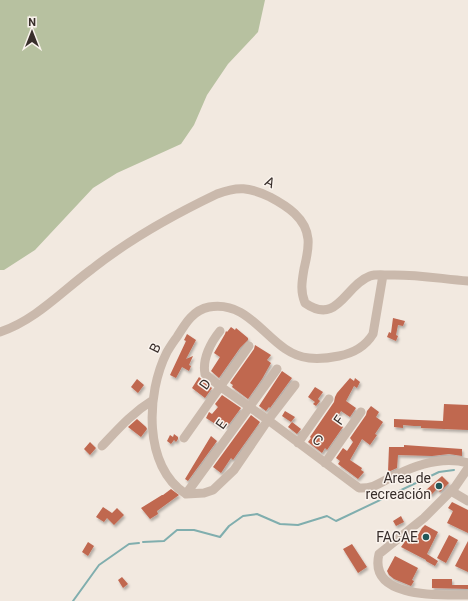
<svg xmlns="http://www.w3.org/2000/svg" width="468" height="601" font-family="Roboto,sans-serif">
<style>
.green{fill:#b7c1a0}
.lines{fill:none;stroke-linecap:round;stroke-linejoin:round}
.stream{stroke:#80aeae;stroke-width:2}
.building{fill:#c06750;filter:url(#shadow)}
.minor{stroke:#cab9ac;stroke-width:9}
.poi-dot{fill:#225758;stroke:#faf3ed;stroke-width:1.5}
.labels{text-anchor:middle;stroke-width:3;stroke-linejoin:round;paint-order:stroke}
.street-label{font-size:14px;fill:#382e2b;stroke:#faf3ed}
.poi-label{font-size:14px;fill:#382e2b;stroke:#faf3ed;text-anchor:end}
</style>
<defs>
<filter id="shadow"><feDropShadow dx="1.5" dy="2.5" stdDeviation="1" flood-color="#0004"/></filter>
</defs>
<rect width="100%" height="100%" fill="#f2e9e0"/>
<path class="green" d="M0 0H265L258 32 228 64 207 95 194 125 181 144 117 173 93 188 35 250 4 270H0Z"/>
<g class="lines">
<path class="stream" d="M143 542 164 541 177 530H194L220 537 229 526 243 516 257 514 280 524 298 525 327 516 336 521 439 472 454 470
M73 601 99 565 129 544 139 543"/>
</g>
<path class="building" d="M393 318 405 321 403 326 398 325 396 335 398 336 396 341 387 337 389 332 391 333Z
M231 327 235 330 236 328 248 338V340L240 348 219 378 211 371 220 357 214 353 225 334 226 331 227 332Z
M187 334 196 340 186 359 193 356 189 365 191 366 189 371 182 367 176 378 170 375 186 341 184 340Z
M255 345 271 355 267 360 271 363 262 379 248 399 232 387 233 385 230 383 254 349Z
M282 371 292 378 270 408 269 407 266 411 259 406Z
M199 377 212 388 205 398 192 388Z
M350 378 354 381 355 378 360 382 357 388 354 386 346 401 356 408 350 417 341 411 335 421 343 427 327 450 325 448 322 453 308 442 311 438 310 437 334 402 335 397 337 393Z
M137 379 144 385 138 393 131 387Z
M315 387 323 392 318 399 320 401 316 406 313 404 315 402 308 397Z
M222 395 241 408 227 427 222 424 220 427 206 418 209 412 212 414 218 407 215 404Z
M444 404 468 405V430L421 428V426H414L403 425V428L394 427V419L443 421Z
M371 406 379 412 376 417 383 422 375 434 377 435 370 445 362 439 350 460 362 468 361 470 364 472 358 479 338 464 340 461 336 458 343 448 347 451 353 442 350 438 366 415 367 411Z
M285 411 295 417 291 422 282 416Z
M251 415 260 422 233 460 231 458 221 473 213 467Z
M137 419 146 427 147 429 141 437 128 427Z
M292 422 301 429 297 434 288 427Z
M174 434 178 437V439L176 442 174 440 171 444 167 441 170 435 173 437Z
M211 436 217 441 188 481 185 479Z
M90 442 96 448 90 455 84 449Z
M404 445 462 449V456L449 454 432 456 398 455 397 468 388 472 389 447H404Z
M442 476 449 483 440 492 437 489 431 495 426 490Z
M171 489 179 495 157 511 158 514 150 519 141 508 162 495H163Z
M452 502 468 510V533L447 523 453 511 448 508Z
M103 507 112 513 117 508 124 515 114 525 107 518 104 522 96 517Z
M401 516 404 522 396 526 393 521Z
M425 525 438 532 427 554 438 561 435 566 426 561V560L401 547 406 540 413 544 422 528Z
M449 535 458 540 446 563 437 558Z
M468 541V572L455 566Z
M88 542 94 546 88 556 82 552Z
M352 544 367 567 358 573 343 549Z
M395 556 418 568 412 580 414 581 411 586 394 579 389 575 387 571Z
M122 577 128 584 123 588 118 580Z
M432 579H452V585H468V589L432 588Z"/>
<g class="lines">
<path class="minor" d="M220 331C211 342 202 359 205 374L221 387 268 420 359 488C375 489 382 481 396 475 418 464 443 456 468 463
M0 332C36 320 62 291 92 269 130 239 173 215 217 194 238 186 249 187 270 197 287 206 306 218 308 239 309 249 306 260 304 269 302 281 300 291 305 303 338 326 345 285 370 276 376 274 383 275 389 275 415 274 442 279 468 281
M295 385 268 420 234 470 213 490 204 493 186 494C143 467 146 393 167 352 170 347 173 342 177 337 185 324 193 310 209 307 254 299 269 354 309 358 318 359 329 358 339 356 354 353 365 347 373 334L383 275
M184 438 249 346
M298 443 329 399
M102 446C119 428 132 413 153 400
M325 463 361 412
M468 468 455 487 424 518 379 554C368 599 441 595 468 595
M451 491 468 501
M186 494 277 369"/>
</g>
<g class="poi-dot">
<circle cx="439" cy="486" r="4"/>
<circle cx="426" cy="537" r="4"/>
</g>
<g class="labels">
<g class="street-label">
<text transform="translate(270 182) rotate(26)" y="5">A</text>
<text transform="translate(155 348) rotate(-64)" y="5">B</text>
<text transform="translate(205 384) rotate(-54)" y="5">D</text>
<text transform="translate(339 420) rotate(-55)" y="5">F</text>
<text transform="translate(221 424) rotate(-54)" y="5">E</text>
<text transform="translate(318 440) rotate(37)" y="5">C</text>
</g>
<g class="poi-label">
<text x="431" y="483">Area de<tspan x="431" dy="16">recreación</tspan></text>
<text x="418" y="542">FACAE</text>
</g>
</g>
<g transform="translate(32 32)" stroke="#faf3ed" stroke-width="3" paint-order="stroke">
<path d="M0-3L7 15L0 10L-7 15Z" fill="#382e2b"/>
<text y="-6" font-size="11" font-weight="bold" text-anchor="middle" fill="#382e2b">N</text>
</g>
</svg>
